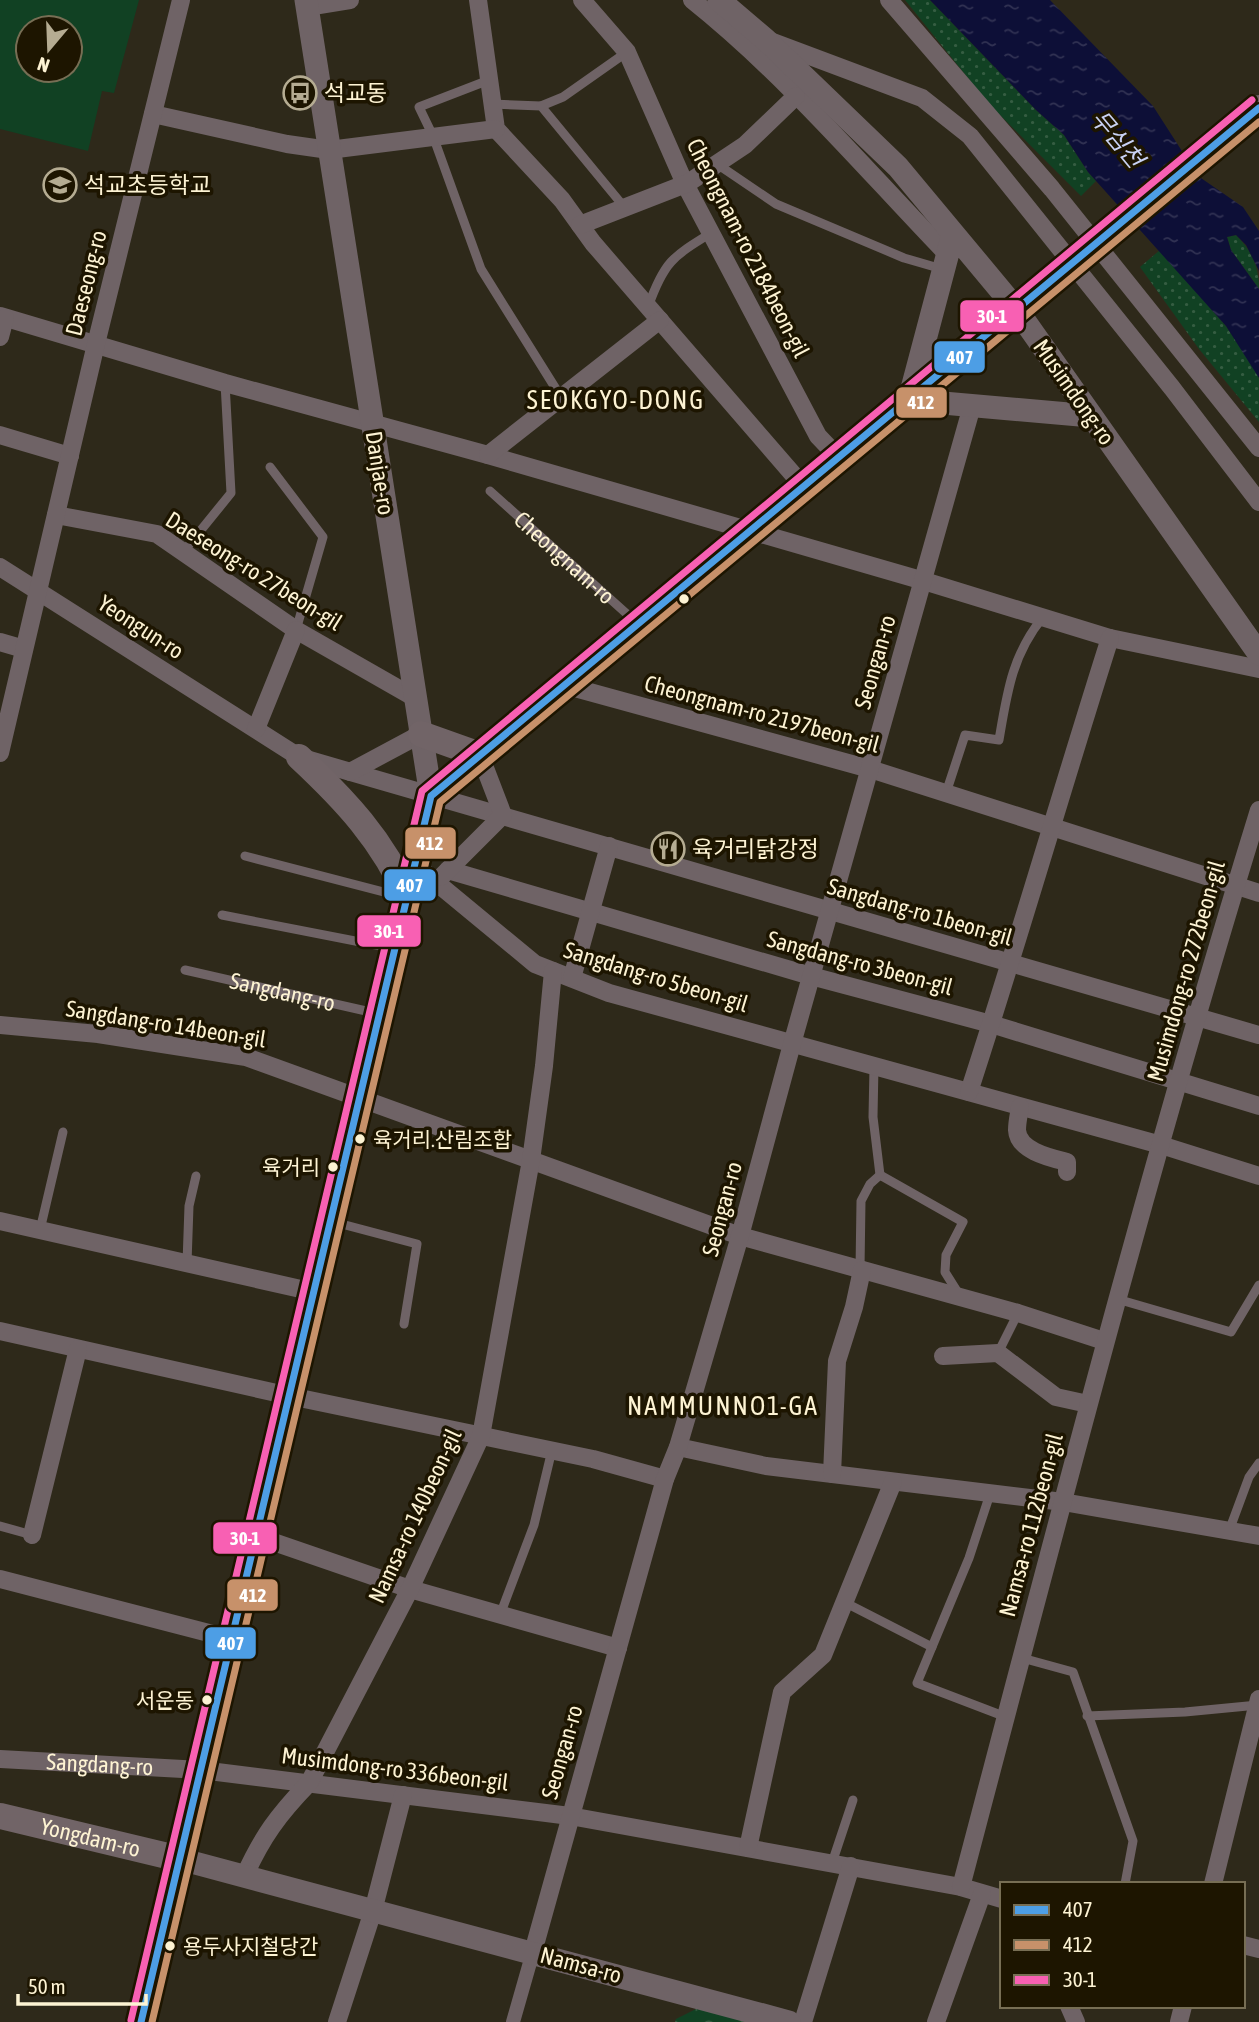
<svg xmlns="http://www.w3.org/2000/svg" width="1259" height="2022" font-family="'Asap Condensed','Noto Sans KR',sans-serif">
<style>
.grass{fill:url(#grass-dots)}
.park{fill:url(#park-crowns)}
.pitch{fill:#114123;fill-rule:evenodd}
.water{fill:url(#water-ripples)}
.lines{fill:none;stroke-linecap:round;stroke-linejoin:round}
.service{stroke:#6f6366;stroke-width:9}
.pedestrian{stroke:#6f6366;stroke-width:14}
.minor{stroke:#6f6366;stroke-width:18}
.tertiary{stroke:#6f6366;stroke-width:23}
.secondary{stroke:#716467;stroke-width:26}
.secondary-bridge{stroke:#716467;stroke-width:26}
.bus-1-casing{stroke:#1d1500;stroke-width:12}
.bus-2-casing{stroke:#1d1500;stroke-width:12}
.bus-3-casing{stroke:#1d1500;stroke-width:12}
.bus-1{stroke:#4d9ee5;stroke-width:7}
.bus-2{stroke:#c7916a;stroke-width:7}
.bus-3{stroke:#f860b3;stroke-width:7}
.bus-dot{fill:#fdf3d3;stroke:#1d1500;stroke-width:2.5}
.labels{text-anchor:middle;stroke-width:7;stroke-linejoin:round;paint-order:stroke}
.bus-label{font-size:21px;fill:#fdf3d3;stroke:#1d1500;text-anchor:start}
.poi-label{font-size:23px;fill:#fdf3d3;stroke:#1d1500;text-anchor:start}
.street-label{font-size:23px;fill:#fdf3d3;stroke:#1d1500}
.water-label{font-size:24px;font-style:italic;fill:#c9d2f3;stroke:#1d1500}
.quarter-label{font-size:26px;letter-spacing:2px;fill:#fdf3d3;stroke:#1d1500}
.line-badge{stroke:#1d1500;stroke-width:2.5}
.badge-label{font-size:19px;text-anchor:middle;font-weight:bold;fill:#fff}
</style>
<defs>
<pattern id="grass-dots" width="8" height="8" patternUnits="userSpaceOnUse" patternTransform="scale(1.75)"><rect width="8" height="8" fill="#114123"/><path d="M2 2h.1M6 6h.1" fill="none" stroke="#355d42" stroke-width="1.8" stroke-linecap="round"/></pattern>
<pattern id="park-crowns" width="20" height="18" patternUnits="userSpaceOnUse" patternTransform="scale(1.75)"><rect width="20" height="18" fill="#114123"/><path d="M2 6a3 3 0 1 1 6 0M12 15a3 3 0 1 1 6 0" fill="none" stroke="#355d42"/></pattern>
<pattern id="water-ripples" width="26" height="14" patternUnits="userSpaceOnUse" patternTransform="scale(1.75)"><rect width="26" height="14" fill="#0d0f37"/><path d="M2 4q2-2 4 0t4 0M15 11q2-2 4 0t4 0" fill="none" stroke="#313253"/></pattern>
</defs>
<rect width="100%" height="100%" fill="#2e291a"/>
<path class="grass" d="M905 0H930L1036 110 1064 135 1088 172 1096 181 1081 196 989 104Z
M1236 235C1252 251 1259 267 1259 289L1231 250 1227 237Z
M1160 250 1226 326 1250 361 1259 378V422L1199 349 1140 267Z"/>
<path class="park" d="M698 2008 749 2022H675L676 2019Z"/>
<path class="pitch" d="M0 0H139L114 93 102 91 88 151 0 129ZM28 28H70V70H28Z"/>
<path class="water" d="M930 0H1050L1153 106 1198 176 1243 207 1259 231V271L1246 245 1236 235 1227 237 1231 250 1259 289V378L1226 326 1088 172 1064 135 1036 110Z"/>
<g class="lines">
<g class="service">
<path d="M489 80 419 107 433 136 481 269 561 397"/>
<path d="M492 104 541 106 625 208"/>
<path d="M541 106 563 97 627 52"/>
<path d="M717 164 776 204 904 258 942 269"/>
<path d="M648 307C664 262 672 257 711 233"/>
<path d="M270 467 323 537 296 630"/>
<path id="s1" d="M490 491 637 623"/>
<path d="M184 551 231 493 225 383"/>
<path d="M946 793 965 735 999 740C1007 693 1012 655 1043 617"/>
<path d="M245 856 403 897"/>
<path d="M222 915 391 948"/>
<path id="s2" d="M185 970 375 1013"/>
<path d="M874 1066 873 1117 880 1175"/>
<path d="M334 1222 417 1244 404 1324"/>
<path d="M40 1230 63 1132"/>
<path d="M187 1263 189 1206 196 1176"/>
<path d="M860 1269 861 1201 870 1184 880 1175 963 1222 946 1255 945 1272 960 1296"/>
<path d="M1117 1299 1231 1332 1259 1285"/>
<path d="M998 1353 1018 1313"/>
<path d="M990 1494 969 1558 917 1683 1006 1717"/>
<path d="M0 1526 32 1535"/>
<path d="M1229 1531 1249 1477 1259 1463"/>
<path d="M844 1602 932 1647"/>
<path d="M500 1615 534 1525 552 1450"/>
<path d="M1022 1658 1073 1672 1133 1841 1125 1884"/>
<path d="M1087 1716 1185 1712 1258 1705"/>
<path d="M832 1863 853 1800"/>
</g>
<path class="pedestrian" d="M513 2022 533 1952"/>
<g class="minor">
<path d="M478 0 496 129 562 200 593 243 804 487"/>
<path d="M582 0 627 52 685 184 818 436 839 458"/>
<path d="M692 0C786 75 865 169 948 255"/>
<path d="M889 0 1052 189 1259 448"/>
<path d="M307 7 350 0"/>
<path d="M770 41 922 98 970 136 1172 388 1259 502"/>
<path d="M153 114 287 144 329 150 496 129"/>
<path d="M580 225 688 183 745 145 796 96"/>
<path d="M0 316 225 383 488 455 924 581 1110 638 1259 669"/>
<path d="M0 337 5 318"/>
<path d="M0 435 70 456"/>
<path d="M488 455 660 320"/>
<path d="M56 515 157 534 296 630 415 698"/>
<path d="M0 567 299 757 1259 1035"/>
<path d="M0 642 24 649"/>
<path d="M564 685 870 769 1259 893"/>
<path d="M256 729 296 630"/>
<path d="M0 753 96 344 181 0"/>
<path d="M350 772 421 734"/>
<path d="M414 864 535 964 609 993 1161 1145 1259 1176"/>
<path d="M448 870 811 976 991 1024 1259 1106"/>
<path d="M441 877 503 815 480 755"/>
<path d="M572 978 609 846"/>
<path d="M0 1025 98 1034 246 1057 740 1236 1018 1313 1104 1341"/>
<path d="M969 1092C1018 942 1062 789 1110 638"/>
<path d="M1020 1107C1019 1114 1017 1122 1017 1130 1018 1151 1051 1158 1067 1162V1172"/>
<path d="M0 1221 314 1292"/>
<path d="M0 1331 290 1396 593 1459 665 1479"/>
<path d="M943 1356 998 1353 1056 1397 1088 1404"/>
<path d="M678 1447 766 1466 1063 1502 1259 1536"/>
<path d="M832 1474 837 1361 854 1307 862 1270"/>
<path d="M32 1535 78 1349"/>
<path d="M256 1536 410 1589 618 1648"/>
<path d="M0 1579 232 1639"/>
<path id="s3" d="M0 1759 201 1770 570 1816 961 1887 1002 1899"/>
<path d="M748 1848 782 1692 823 1655 893 1482"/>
<path d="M244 1877C262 1837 278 1815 309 1783L410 1589 481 1436 531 1160 544 1066 553 971"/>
<path d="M1213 1884 1259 1699"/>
<path d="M961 1887C1056 1527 1149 1166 1259 810"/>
<path d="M1243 1945 1259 1949"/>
<path d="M533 1952 665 1479 678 1447 740 1236 792 1044 972 406"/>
<path d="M1069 2006 1076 2022"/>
<path d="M337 2022 373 1911 403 1795"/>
<path d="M803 2022 851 1866"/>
<path d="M936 2022 982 1894"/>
<path d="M1179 2022 1183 2006"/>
</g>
<path class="tertiary" d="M306 0 431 796
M719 0 766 40 898 167 1017 310 1259 654
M953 234 909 400 1091 416
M180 1859 789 2022"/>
<g class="secondary">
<path d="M421 734 480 755"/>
<path d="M299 757C344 799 384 841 408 899"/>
<path id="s4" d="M0 1816 180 1859"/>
<path d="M141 2022 431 796 1044 288"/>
</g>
<path class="secondary-bridge" d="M1044 288 1259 108"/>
<defs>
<path id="bus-1" d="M141 2022 431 796 1259 108"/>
<path id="bus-2" d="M152 2022 440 802 1259 122"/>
<path id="bus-3" d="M131 2020 422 791 1252 100"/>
</defs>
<use href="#bus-1" class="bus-1-casing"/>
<use href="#bus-2" class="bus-2-casing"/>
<use href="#bus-3" class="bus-3-casing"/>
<use href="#bus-1" class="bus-1"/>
<use href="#bus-2" class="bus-2"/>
<use href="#bus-3" class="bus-3"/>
</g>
<defs>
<symbol id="bus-ring" viewBox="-11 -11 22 22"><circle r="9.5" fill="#1d1500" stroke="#b5ac92" stroke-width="1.5"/><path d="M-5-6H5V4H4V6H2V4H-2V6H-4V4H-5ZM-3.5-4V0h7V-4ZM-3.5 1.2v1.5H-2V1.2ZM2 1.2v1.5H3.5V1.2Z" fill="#b5ac92"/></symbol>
<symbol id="school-ring" viewBox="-11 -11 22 22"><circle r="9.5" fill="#1d1500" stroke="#b5ac92" stroke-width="1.5"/><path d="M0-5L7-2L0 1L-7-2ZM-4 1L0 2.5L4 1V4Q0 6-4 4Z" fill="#b5ac92"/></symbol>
<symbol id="restaurant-ring" viewBox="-11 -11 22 22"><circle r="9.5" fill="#1d1500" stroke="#b5ac92" stroke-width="1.5"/><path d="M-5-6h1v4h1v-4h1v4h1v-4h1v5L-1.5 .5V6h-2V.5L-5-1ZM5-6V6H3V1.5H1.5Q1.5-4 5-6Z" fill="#b5ac92"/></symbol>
</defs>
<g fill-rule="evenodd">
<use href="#bus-ring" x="281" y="74" width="38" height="38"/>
<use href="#school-ring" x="41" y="166" width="38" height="38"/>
<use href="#restaurant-ring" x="649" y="830" width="38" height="38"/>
</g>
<g class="bus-dot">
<circle cx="684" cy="599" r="6"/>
<circle cx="360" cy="1139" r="6"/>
<circle cx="333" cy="1167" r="6"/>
<circle cx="207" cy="1700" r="6"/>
<circle cx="170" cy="1946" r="6"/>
</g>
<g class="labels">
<g class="bus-label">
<text x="373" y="1147">육거리.산림조합</text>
<text x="320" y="1175" text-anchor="end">육거리</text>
<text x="194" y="1708" text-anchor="end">서운동</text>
<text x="183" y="1954">용두사지철당간</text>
</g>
<g class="poi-label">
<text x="324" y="101">석교동</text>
<text x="84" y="193">석교초등학교</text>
<text x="692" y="857">육거리닭강정</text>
</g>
<g class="street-label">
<text transform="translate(748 248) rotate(63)" y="8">Cheongnam-ro 2184beon-gil</text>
<text transform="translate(86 283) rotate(-76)" y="8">Daeseong-ro</text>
<text transform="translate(1074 392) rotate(55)" y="8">Musimdong-ro</text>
<text transform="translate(380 473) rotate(81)" y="8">Danjae-ro</text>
<text dy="8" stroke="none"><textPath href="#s1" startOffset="100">Cheongnam-ro</textPath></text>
<text transform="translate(254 571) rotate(32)" y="8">Daeseong-ro 27beon-gil</text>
<text transform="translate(141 627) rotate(33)" y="8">Yeongun-ro</text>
<text transform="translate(875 662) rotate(-74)" y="8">Seongan-ro</text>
<text transform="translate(762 714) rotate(15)" y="8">Cheongnam-ro 2197beon-gil</text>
<text transform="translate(920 912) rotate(16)" y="8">Sangdang-ro 1beon-gil</text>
<text transform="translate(860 963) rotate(15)" y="8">Sangdang-ro 3beon-gil</text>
<text transform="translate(1186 971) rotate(-74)" y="8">Musimdong-ro 272beon-gil</text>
<text transform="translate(656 977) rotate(17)" y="8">Sangdang-ro 5beon-gil</text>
<text dy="8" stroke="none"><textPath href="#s2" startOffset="100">Sangdang-ro</textPath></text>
<text transform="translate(166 1024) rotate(9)" y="8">Sangdang-ro 14beon-gil</text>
<text transform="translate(722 1209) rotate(-75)" y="8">Seongan-ro</text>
<text transform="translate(415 1516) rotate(-65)" y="8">Namsa-ro 140beon-gil</text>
<text transform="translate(1031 1525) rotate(-75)" y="8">Namsa-ro 112beon-gil</text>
<text transform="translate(562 1752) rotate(-74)" y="8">Seongan-ro</text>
<text dy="8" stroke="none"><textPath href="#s3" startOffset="100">Sangdang-ro</textPath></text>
<text transform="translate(395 1769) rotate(7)" y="8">Musimdong-ro 336beon-gil</text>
<text dy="8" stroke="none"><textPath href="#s4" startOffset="93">Yongdam-ro</textPath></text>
<text transform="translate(581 1965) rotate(15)" y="8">Namsa-ro</text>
</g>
<g class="water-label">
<text transform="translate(1117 139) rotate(50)" y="8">무심천</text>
</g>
<g class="quarter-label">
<text x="616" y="409">SEOKGYO-DONG</text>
<text x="723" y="1415">NAMMUNNO1-GA</text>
</g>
</g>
<g class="line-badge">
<rect x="959" y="299" width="66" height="34" rx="7" fill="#f860b3"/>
<rect x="933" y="340" width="53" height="34" rx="7" fill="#4d9ee5"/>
<rect x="895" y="386" width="53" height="33" rx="7" fill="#c7916a"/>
<rect x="404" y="826" width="53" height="34" rx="7" fill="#c7916a"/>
<rect x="383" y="868" width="54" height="34" rx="7" fill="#4d9ee5"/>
<rect x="356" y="914" width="66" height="34" rx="7" fill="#f860b3"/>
<rect x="212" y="1521" width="66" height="34" rx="7" fill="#f860b3"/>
<rect x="226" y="1578" width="53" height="34" rx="7" fill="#c7916a"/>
<rect x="204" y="1626" width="53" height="34" rx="7" fill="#4d9ee5"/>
</g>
<g class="badge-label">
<text x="992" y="323">30-1</text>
<text x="960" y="364">407</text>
<text x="921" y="409">412</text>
<text x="430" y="850">412</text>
<text x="410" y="892">407</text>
<text x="389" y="938">30-1</text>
<text x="245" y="1545">30-1</text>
<text x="253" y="1602">412</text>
<text x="231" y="1650">407</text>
</g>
<rect x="1000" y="1882" width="245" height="126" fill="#1d1500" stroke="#776e54" stroke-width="2"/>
<rect x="1014" y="1905" width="35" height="10" fill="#4d9ee5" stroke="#776e54" stroke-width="2"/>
<text x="1063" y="1917" font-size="21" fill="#fdf3d3">407</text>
<rect x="1014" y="1940" width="35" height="10" fill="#c7916a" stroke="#776e54" stroke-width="2"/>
<text x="1063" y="1952" font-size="21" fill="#fdf3d3">412</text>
<rect x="1014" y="1975" width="35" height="10" fill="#f860b3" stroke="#776e54" stroke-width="2"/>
<text x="1063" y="1987" font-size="21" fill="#fdf3d3">30-1</text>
<g transform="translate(49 49) rotate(199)"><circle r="33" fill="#1d1500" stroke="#776e54" stroke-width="2"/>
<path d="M0-5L12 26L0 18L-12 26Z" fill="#b5ac92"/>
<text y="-10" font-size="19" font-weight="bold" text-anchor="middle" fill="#fdf3d3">N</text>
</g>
<path d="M18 1994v10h128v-10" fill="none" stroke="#fdf3d3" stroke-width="3.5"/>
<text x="28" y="1994" font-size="21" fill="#fdf3d3" stroke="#1d1500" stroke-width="5" paint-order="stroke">50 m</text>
</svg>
